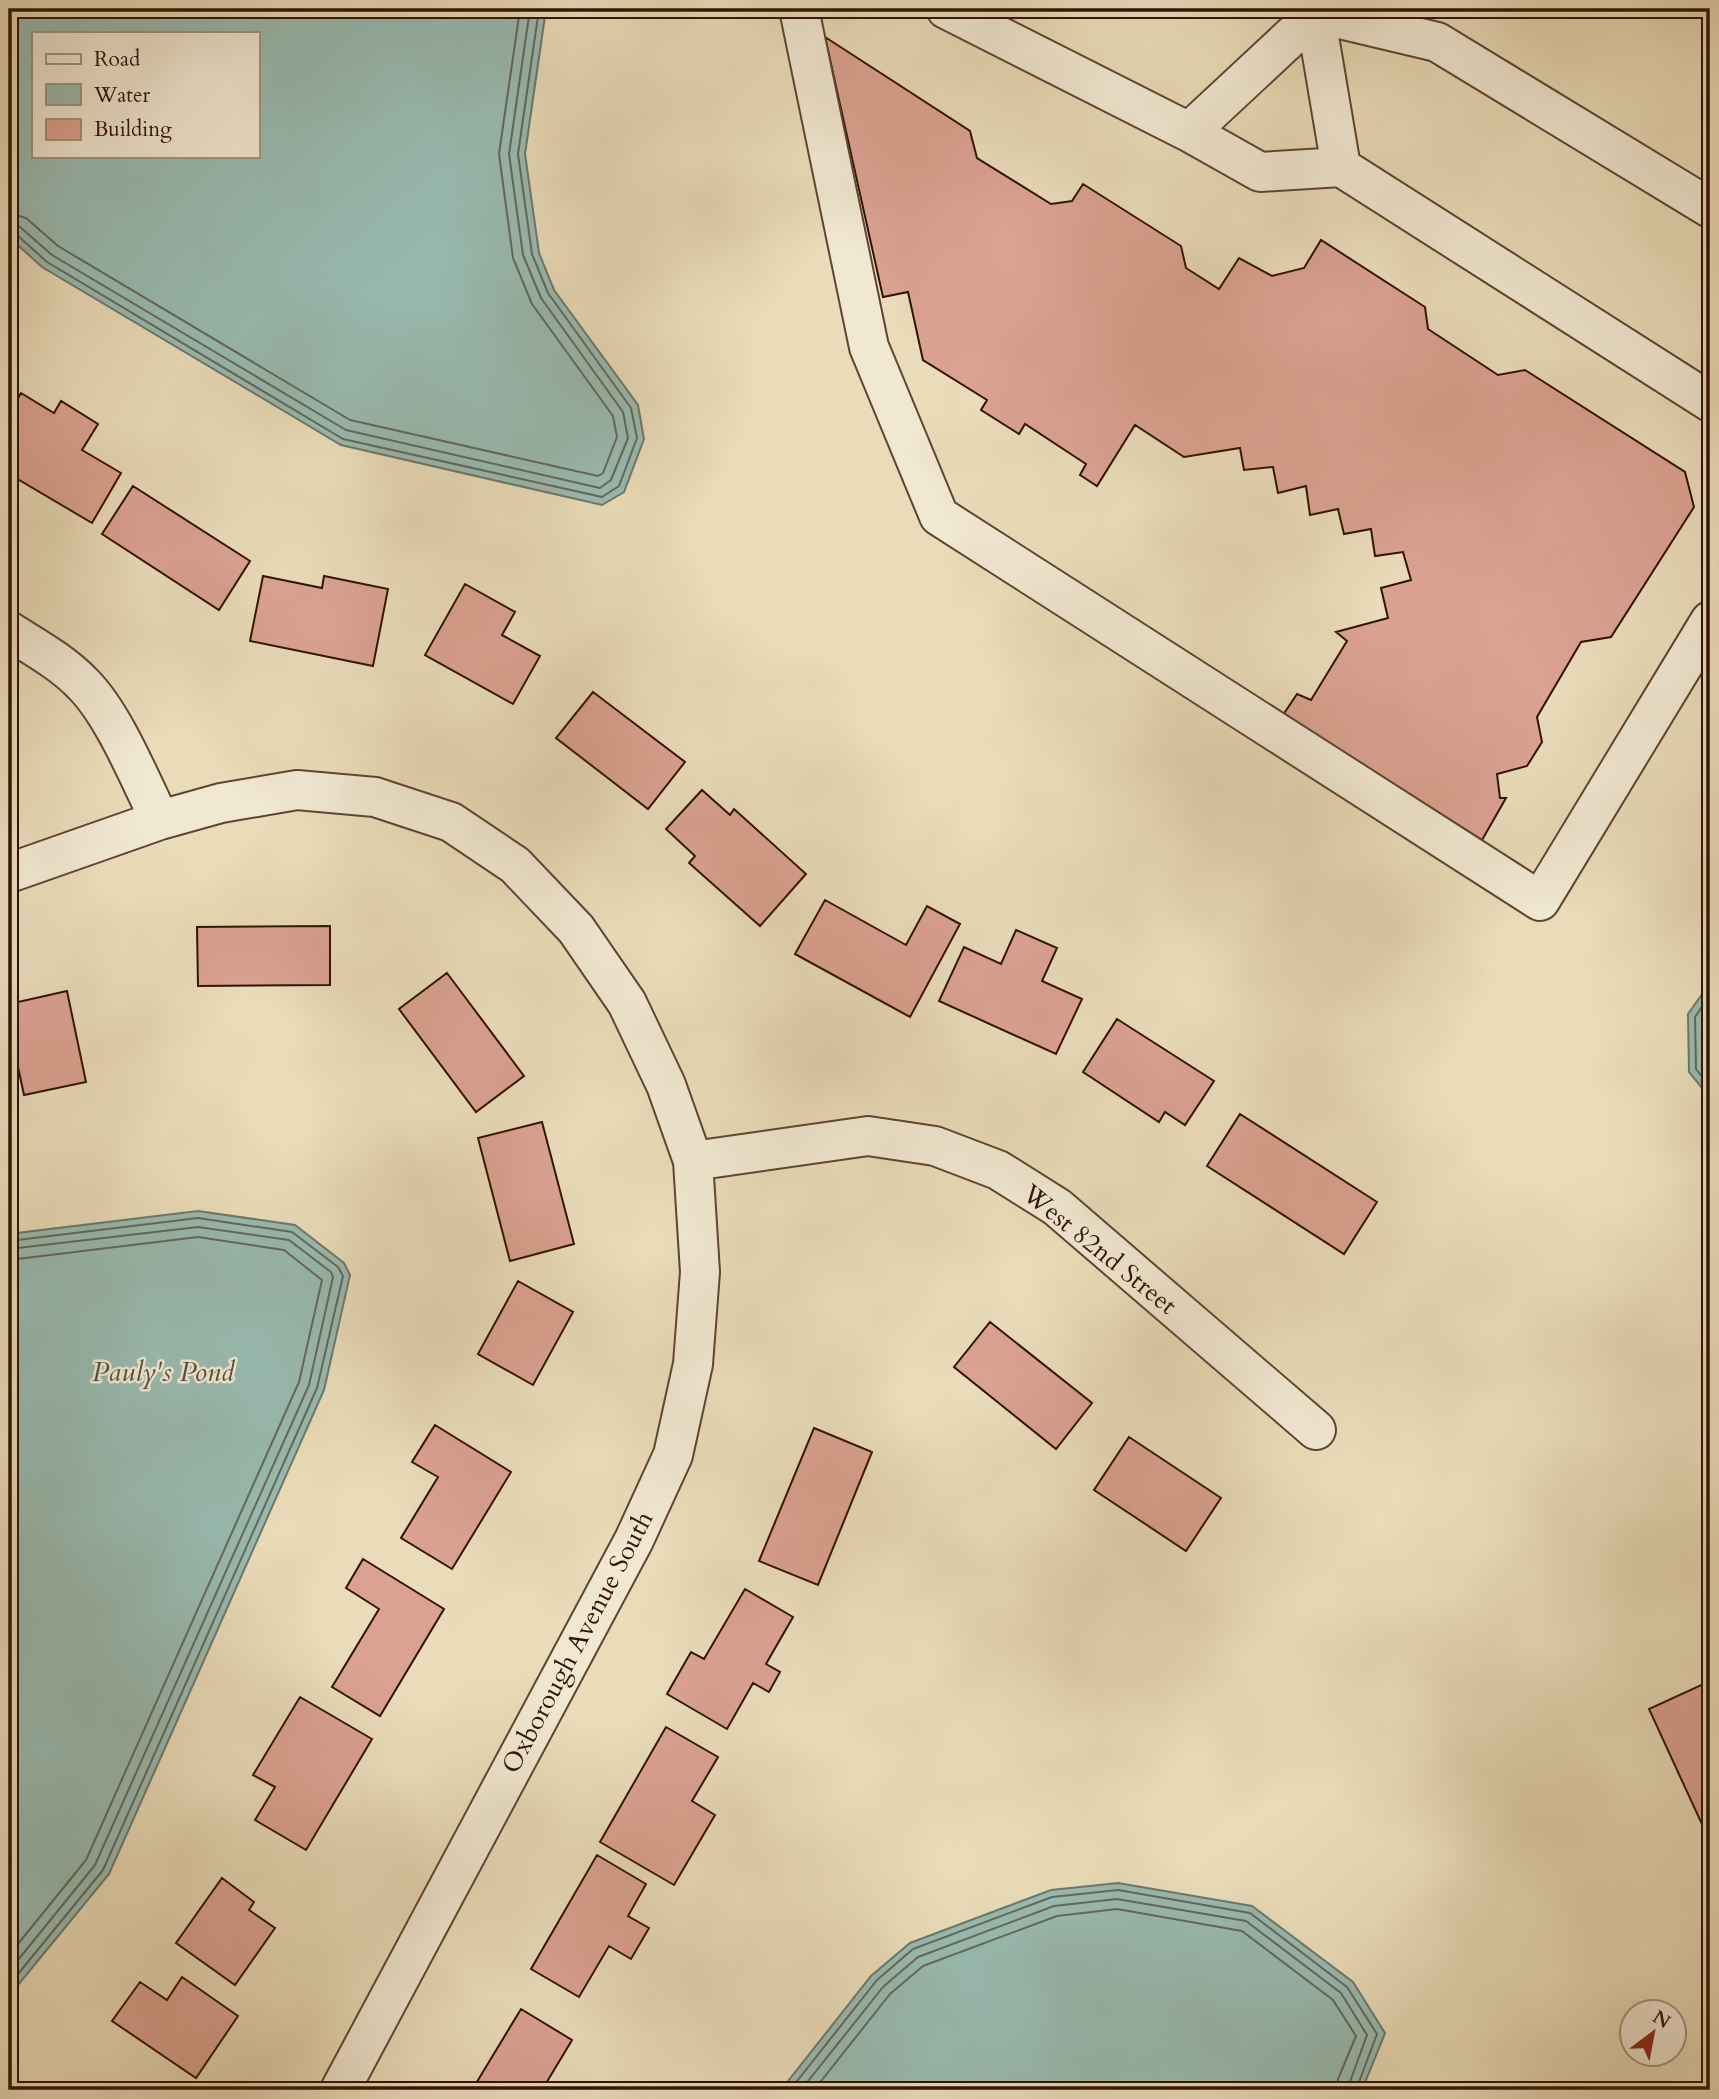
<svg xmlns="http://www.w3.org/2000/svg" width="1719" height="2099" font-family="Cardo,serif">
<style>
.water{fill:#98bbb1;stroke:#6e786c;stroke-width:2;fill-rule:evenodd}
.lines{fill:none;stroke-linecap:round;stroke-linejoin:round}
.shore{stroke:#64675a;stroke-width:2}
.building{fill:#dba291;stroke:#301304;stroke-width:2}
.minor-casing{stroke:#5e4531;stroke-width:42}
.minor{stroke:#f1e8d2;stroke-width:38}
.labels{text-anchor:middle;stroke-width:5;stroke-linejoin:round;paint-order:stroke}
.street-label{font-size:26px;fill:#301304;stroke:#f1e8d2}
.water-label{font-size:28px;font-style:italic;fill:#544e41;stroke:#f1e8d2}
</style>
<rect width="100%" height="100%" fill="#eadcb9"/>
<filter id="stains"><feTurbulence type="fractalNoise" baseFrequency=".00286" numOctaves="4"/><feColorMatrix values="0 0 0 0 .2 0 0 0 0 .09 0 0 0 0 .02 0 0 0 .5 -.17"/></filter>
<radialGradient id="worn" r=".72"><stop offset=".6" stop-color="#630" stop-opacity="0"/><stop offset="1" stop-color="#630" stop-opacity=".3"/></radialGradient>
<path class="water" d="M9 9H546L525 154 539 253 554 290 638 405 644 439 624 492 602 505 341 445 42 267 9 237ZM33 33H257V156H33Z
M1710 983V1098L1689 1072 1688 1014Z
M198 1211 295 1225 344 1263 350 1275 324 1390 109 1874 9 1996V1234Z
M1118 1883 1252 1906 1353 1982 1385 2033 1362 2090H781L871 1976 910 1943 1051 1890Z"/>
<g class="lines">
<path class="shore" d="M9 213 26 218 58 246 350 420 598 476 603 473 617 437 613 416 532 304 513 258 499 154 520 9
M9 224 20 227 52 255 346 430 600 488 611 480 628 438 623 412 541 298 523 255 509 154 530 9
M9 233 16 234 47 262 343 439 602 497 619 486 637 438 631 408 548 293 532 254 518 154 539 9
M1710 995 1695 1017 1696 1069 1710 1087
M9 1241 198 1218 292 1232 338 1267 343 1276 317 1388 103 1870 9 1985
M9 1249 198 1227 289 1240 331 1272 333 1277 309 1385 95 1865 9 1971
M9 1260 198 1237 284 1250 322 1280 299 1382 86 1860 9 1955
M790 2090 877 1980 913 1949 1052 1897 1118 1890 1250 1913 1347 1987 1377 2034 1356 2090
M801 2090 883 1987 918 1957 1054 1906 1117 1899 1246 1921 1341 1993 1367 2035 1347 2090
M814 2090 890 1994 923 1966 1057 1916 1117 1909 1242 1931 1333 2000 1356 2036 1338 2079 1337 2090"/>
</g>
<path class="building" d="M825 37 970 131 977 158 1051 204 1072 201 1083 184 1181 246 1186 268 1219 289 1239 258 1272 276 1304 268 1321 240 1425 307 1428 329 1498 375 1525 370 1685 472 1694 507 1611 637 1581 642 1537 717 1542 742 1527 766 1497 774 1500 798H1506L1482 840 1283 715 1297 694 1311 700 1347 641 1336 632 1388 618 1381 588 1411 580 1403 552 1375 556 1371 529 1344 534 1338 509 1310 515 1306 486 1278 493 1273 467 1244 470 1240 448 1184 457 1135 425 1097 486 1080 475 1086 464 1025 424 1019 434 981 410 987 400 923 360 908 292 883 297Z
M21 393 54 413 61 401 98 424 82 450 121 473 92 523 9 474V414Z
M133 486 250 561 219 610 102 534Z
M263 576 322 588 324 576 388 589 373 666 250 641Z
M465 584 515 612 502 635 540 656 513 704 425 655Z
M593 692 685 762 648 809 556 738Z
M702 790 730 815 734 809 806 874 760 926 689 863 695 856 666 829Z
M825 900 906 945 927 906 960 924 910 1017 795 954Z
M330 926V985L198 986 197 927Z
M1016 930 1057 948 1042 981 1082 999 1056 1054 939 1001 964 947 1001 964Z
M447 973 524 1076 476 1112 399 1009Z
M67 991 86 1082 24 1095 9 1025V1004Z
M1117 1019 1214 1081 1185 1125 1165 1112 1159 1122 1083 1072Z
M1240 1114 1377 1202 1344 1254 1207 1166Z
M542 1122 574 1244 510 1261 478 1138Z
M518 1281 573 1312 533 1385 478 1354Z
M990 1322 1092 1403 1056 1449 954 1367Z
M435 1425 511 1472 452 1569 401 1538 438 1477 412 1462Z
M814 1428 872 1452 818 1585 759 1561Z
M1129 1437 1221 1498 1186 1551 1094 1490Z
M363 1559 444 1609 380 1716 332 1687 379 1609 346 1588Z
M745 1589 793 1617 766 1664 780 1672 769 1692 753 1683 727 1729 667 1694 691 1652 704 1659Z
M1710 1681V1831L1706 1833 1649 1709Z
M300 1697 372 1739 306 1850 255 1820 275 1787 253 1775Z
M666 1727 718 1757 692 1801 715 1815 674 1885 600 1842Z
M597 1855 646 1884 628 1916 649 1928 631 1959 609 1946 579 1997 531 1969Z
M222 1878 254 1902 249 1910 275 1928 235 1985 176 1943Z
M182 1977 238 2016 196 2078 112 2021 140 1982 167 2000Z
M521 2009 572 2040 542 2090H472Z"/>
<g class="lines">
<defs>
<path id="minor" d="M799 9 869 347 939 516 1540 901 1710 621
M946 9 1189 132 1321 9
M1315 13 1341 167 1710 402
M1315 13 1437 42 1710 208
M1189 132 1260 172 1341 167
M9 631C34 647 62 662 83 684 114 715 140 780 160 820
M9 873 160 820 221 803 297 790 375 797 451 822 515 865 576 929 627 1003 666 1085 693 1161 700 1272 693 1364 673 1455 634 1540 340 2090
M693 1161 868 1136 935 1146 998 1170 1057 1207 1316 1430"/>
</defs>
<use href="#minor" class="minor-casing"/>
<use href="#minor" class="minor"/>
</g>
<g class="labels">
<g class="street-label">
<text transform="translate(1100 1249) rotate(39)" y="9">West 82nd Street</text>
<text transform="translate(577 1642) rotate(-62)" y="9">Oxborough Avenue South</text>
</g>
<g class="water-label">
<text x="163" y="1381">Pauly's Pond</text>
</g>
</g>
<rect width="1719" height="2099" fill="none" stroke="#eadcb9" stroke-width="35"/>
<rect x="10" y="10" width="1698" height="2078" fill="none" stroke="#301304" stroke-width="3.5"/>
<rect x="18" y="18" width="1684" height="2064" fill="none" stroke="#301304" stroke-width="2"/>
<rect x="32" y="32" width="228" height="126" fill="#f1e8d2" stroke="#a49380" stroke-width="2"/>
<rect x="46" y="54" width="35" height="10" fill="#f1e8d2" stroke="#a49380" stroke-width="2"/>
<text x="94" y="66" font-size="21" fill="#301304">Road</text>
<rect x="46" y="84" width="35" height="21" fill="#98bbb1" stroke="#a49380" stroke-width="2"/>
<text x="94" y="102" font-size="21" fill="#301304">Water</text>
<rect x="46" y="119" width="35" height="21" fill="#dba291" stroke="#a49380" stroke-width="2"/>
<text x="94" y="136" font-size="21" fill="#301304">Building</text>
<g transform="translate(1653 2033) rotate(32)"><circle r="33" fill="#f1e8d2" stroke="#a49380" stroke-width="2"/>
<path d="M0-5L12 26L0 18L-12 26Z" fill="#8f2418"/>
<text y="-10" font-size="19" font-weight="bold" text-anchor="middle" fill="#301304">N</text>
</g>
<rect width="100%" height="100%" filter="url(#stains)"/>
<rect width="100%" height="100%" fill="url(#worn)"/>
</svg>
